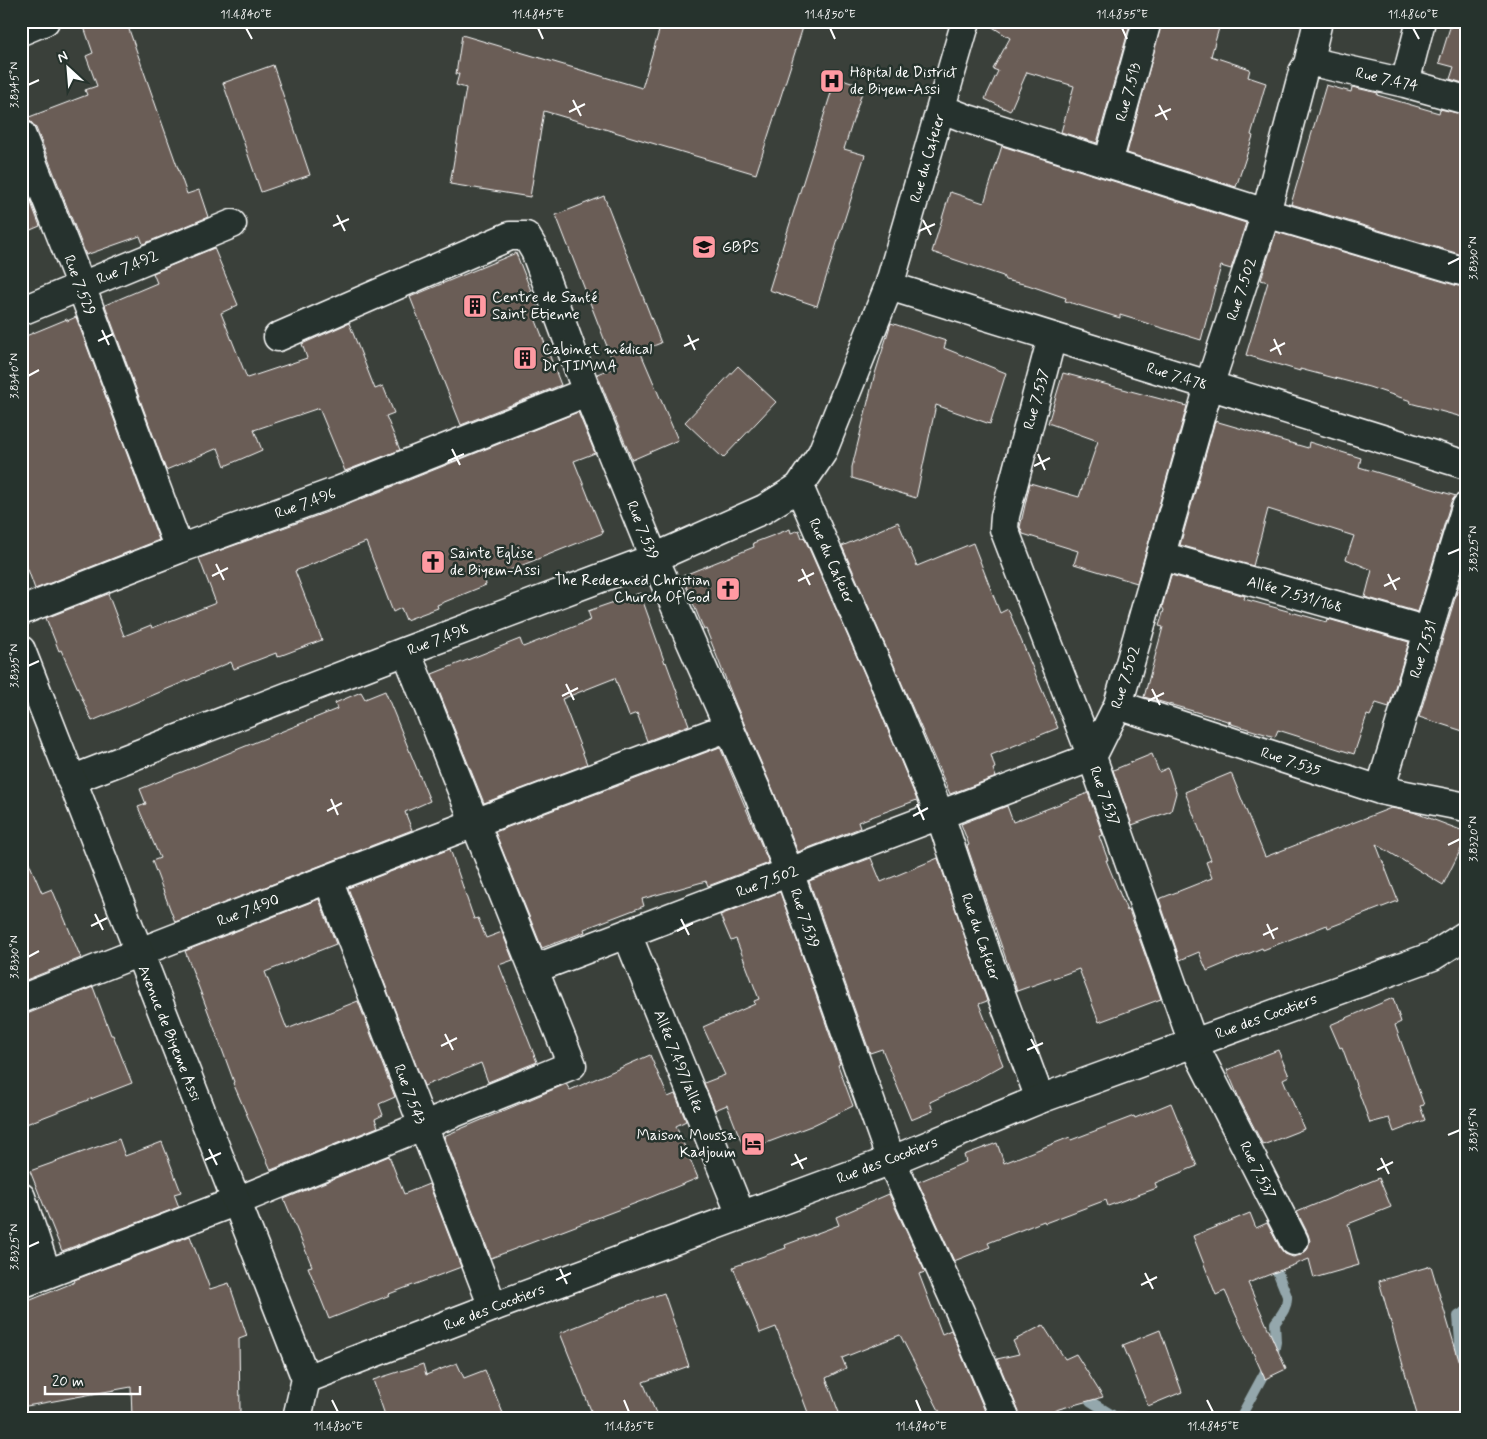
<svg xmlns="http://www.w3.org/2000/svg" width="1487" height="1439" font-family="Mynerve,sans-serif">
<style>
.lines{fill:none;stroke-linecap:round;stroke-linejoin:round}
.stream{stroke:#94a7ac;stroke-width:10}
.building{fill:#6a5d57;stroke:#fff}
.minor-casing{stroke:#fff;stroke-width:31}
.tertiary-casing{stroke:#fff;stroke-width:31}
.secondary-casing{stroke:#fff;stroke-width:31}
.minor{stroke:#26332d;stroke-width:28}
.tertiary{stroke:#26332d;stroke-width:28}
.secondary{stroke:#26332d;stroke-width:28}
.ticks{fill:none;stroke:#fff;stroke-width:2}
.labels{text-anchor:middle;stroke-width:5;stroke-linejoin:round;paint-order:stroke}
.poi-label{font-size:15px;fill:#fff;stroke:#26332d;text-anchor:start}
.street-label{font-size:15px;fill:#fff;stroke:#26332d}
.neatline{fill:none;stroke:#fff;stroke-width:2}
.ticks-label{font-size:12px;text-anchor:middle;fill:#fff}
</style>
<rect width="100%" height="100%" fill="#3a403a"/>
<filter id="ink" filterUnits="userSpaceOnUse"><feTurbulence type="fractalNoise" baseFrequency=".02" numOctaves="2"/><feDisplacementMap in="SourceGraphic" scale="10" xChannelSelector="R" yChannelSelector="G"/><feConvolveMatrix kernelMatrix="1 2 1 2 8 2 1 2 1" color-interpolation-filters="sRGB"/></filter>
<g filter="url(#ink)">
<g class="lines">
<path class="stream" d="M1455 1370 1460 1342 1458 1316 1466 1311
M1458 1399 1462 1418
M1090 1401 1114 1416 1140 1418
M1240 1418 1273 1357 1276 1342 1275 1323C1281 1315 1288 1307 1287 1296L1273 1261"/>
</g>
<path class="building" d="M82 21H126L187 194 199 190 208 217 143 244 140 236 86 255 36 128 31 122 24 119 87 95 85 90 97 86 86 56 93 53Z
M662 21H805L756 174 544 111 530 197 450 184 466 88 456 85 459 74H456L462 35 642 88Z
M983 21H1131L1097 143 1061 132 1074 86 1027 72 1010 111 985 99 998 71 993 69 1010 38Z
M1162 21H1221L1211 56 1250 69 1248 77 1266 83 1251 135 1253 136 1236 187 1127 153Z
M1452 21H1466V84L1450 79 1454 67 1439 63Z
M273 65 310 175 261 192 223 83Z
M836 77 864 86 844 149 865 155 817 306 769 290Z
M1326 85 1351 92 1352 87 1378 93 1377 95 1439 113 1440 109 1466 115V256L1291 204Z
M1002 146 1246 223 1231 269 1221 266 1201 340 1120 315V318L1065 301 1066 298 1028 285 1005 280 1003 276 932 252 950 192 984 203Z
M21 177 40 226 21 234Z
M604 196 661 343 640 351 678 440 632 460 597 374 615 367 556 215Z
M1276 232 1458 286H1466V418L1410 403 1411 401 1369 387 1300 369V371L1246 355 1268 282 1261 280Z
M214 248 238 305 221 313 247 378 307 358 302 344 349 323 375 389 383 386 394 413 386 416 400 450 345 471 319 408 254 430 262 450 225 466 218 448 166 470 105 305 157 283 153 273Z
M516 253 541 316 535 318 561 385 461 425 410 297Z
M76 317 159 540 35 589 21 550V338L67 319V321Z
M891 323 946 341 944 348 1006 373 990 424 936 405 916 498 852 478V467L874 377Z
M738 366 776 402 723 458 685 422Z
M1063 373 1187 406 1137 583 1074 564 1078 551 1023 534 1020 527 1030 483 1079 497 1098 441 1048 423Z
M578 412 595 453 574 461 603 533 485 580 486 585 437 605 438 608 406 620 401 608 393 612 366 542 295 571 322 640 277 657 276 653 234 669 231 662 92 721 61 650 59 651 46 618 108 594 124 636 151 625 152 628 216 603 199 558 344 506Z
M1215 421 1308 448 1309 442 1361 458 1359 467 1456 496 1451 502 1418 612 1365 597 1372 570 1346 559 1354 536 1268 509 1253 566 1180 545Z
M898 522 917 566 973 543 1000 613 1008 609 1058 728 991 755 995 768 993 769 996 777 950 794 842 546Z
M790 529 791 533 799 530 802 538 804 537 868 682 917 800 858 822 860 828 798 852 773 790 736 705 706 629 704 630 682 576 754 547 753 543Z
M1466 562V732L1419 717Z
M1171 575 1245 596 1244 599 1327 622 1328 619 1409 642 1389 707 1376 703 1370 716 1367 715 1354 754 1278 730 1275 737 1228 723 1231 722 1144 697 1163 627 1159 626 1164 610 1162 607Z
M640 593 665 663 666 662 689 725 647 741 637 713 629 716 615 678 562 699 587 764 484 803 432 674 520 639 523 647 591 620 588 611Z
M385 691 430 801 405 812 412 830 175 922 152 861 160 858 138 807 146 804 140 789 337 709 335 703 361 692 365 699Z
M720 747 769 863 708 886 706 881 642 899 644 906 584 929 585 932 542 948 495 832Z
M1152 754 1159 772 1168 768 1176 793 1171 811 1132 825 1113 770Z
M1231 773 1265 857 1391 808 1413 812 1466 832V839L1443 885 1376 844 1398 901 1328 928 1327 925 1263 950 1262 948 1207 971 1199 952 1180 960 1159 899 1212 878 1206 862 1211 860 1185 792Z
M1088 793 1103 835 1099 836 1108 860H1106L1127 911 1129 910 1161 999 1099 1022 1079 969 1017 991 967 846 969 845 961 824 1007 806 1013 822Z
M21 844 42 893 52 889 81 958 21 982Z
M450 849 474 919 478 918 486 938 502 932 513 960 499 965 537 1062 488 1082 481 1063 424 1086 348 888Z
M871 858 881 882 938 858 987 1001 979 1004 1003 1065 969 1084 930 1102 933 1111 911 1120 882 1049 870 1053 809 881Z
M780 892 840 1064 838 1065 853 1106 811 1126 745 1151 727 1105 715 1110 704 1083 725 1075 703 1027 755 1004 754 1001 759 999 736 939 731 941 720 915Z
M319 899 336 944 265 972 287 1029 358 1001 395 1097 379 1104 383 1115 375 1119 378 1127 271 1170 233 1083 234 1082 212 1022 185 951Z
M93 987 111 1035H113L132 1083 21 1126V1014H27Z
M1393 998 1401 1022 1395 1025 1424 1105 1420 1106 1425 1120 1394 1132 1389 1118 1370 1123 1342 1047 1340 1048 1330 1025Z
M1278 1050 1289 1076 1283 1079 1304 1129 1263 1145 1239 1098 1227 1070Z
M650 1055 668 1097 675 1094 686 1121 676 1126 698 1178 644 1200 491 1258 444 1136 566 1084 570 1090Z
M1171 1103 1197 1166 1155 1183 1157 1188 1108 1206 1106 1200 1045 1223 1044 1221 988 1243 990 1247 954 1261 918 1182 966 1162 964 1155 997 1143 1004 1163 1070 1137 1071 1140 1134 1116 1135 1118Z
M119 1139 125 1156 162 1142 181 1192 174 1194 179 1207 62 1251 30 1171Z
M389 1156 404 1194 429 1184 461 1267 389 1294 390 1295 329 1319 308 1267 312 1266 284 1199Z
M1379 1178 1391 1207 1348 1224 1359 1265 1314 1278 1309 1259 1248 1283 1286 1369 1265 1379 1225 1291 1216 1295 1193 1236 1250 1213 1256 1228 1267 1223 1280 1248 1285 1254 1293 1257 1301 1255 1307 1250 1310 1241 1308 1234 1297 1212Z
M889 1194 925 1272 919 1274 942 1334 951 1330 988 1418H943L900 1335 842 1358 846 1368 826 1378 841 1418H810L776 1327 760 1333 733 1267 786 1248 785 1245 839 1225 836 1217Z
M190 1236 210 1289 229 1283 247 1336 239 1339 240 1412 219 1418H132L131 1387 21 1407V1304L75 1282 74 1280Z
M1431 1266 1466 1384V1410L1439 1418H1418L1379 1281Z
M664 1293 689 1366 643 1382 658 1418H594L560 1333 620 1309V1308Z
M1043 1325 1065 1359 1076 1354 1103 1397 1059 1409 1041 1418H1020L1019 1412 997 1359 1019 1354 1013 1341Z
M1160 1330 1182 1392 1148 1406 1123 1345Z
M457 1363 464 1378 485 1370 505 1418H386L373 1380 423 1364 426 1375Z"/>
<g class="lines">
<defs>
<path id="minor" d="M966 21 889 286 822 453 799 487 882 676 940 815 987 956 1040 1099
M21 31 45 21
M1308 64 1317 63 1405 83 1466 100
M1405 83 1421 21
M942 109 968 119 1266 213 1462 271
M21 134 81 286 179 549
M1108 163 1147 21
M889 286 1466 465
M21 311 232 224
M278 337 510 236H526L535 251 587 392 654 558 759 796 789 872 891 1160 960 1312 1005 1418
M1052 337 1005 516 1004 529 1092 757 1193 1043 1294 1241
M1161 556 1428 631
M21 611 179 549 338 491 587 392
M1118 705 1380 790 1466 807
M71 780 406 651 654 558 764 509 799 487
M1380 790 1466 507
M328 879 493 1307
M627 934 741 1215
M534 969 1092 757 1118 705 1209 386 1266 213 1303 72 1308 64 1318 21
M21 999C256 905 492 816 729 727
M21 1197 47 1274
M21 1284 237 1201 572 1065 406 651"/>
<path id="tertiary" d="M306 1379 493 1307 905 1155 1040 1099 1433 956 1466 935"/>
<path id="secondary" d="M21 650 306 1379 297 1418"/>
</defs>
<use href="#minor" class="minor-casing"/>
<use href="#tertiary" class="tertiary-casing"/>
<use href="#secondary" class="secondary-casing"/>
<use href="#minor" class="minor"/>
<use href="#tertiary" class="tertiary"/>
<use href="#secondary" class="secondary"/>
</g>
</g>
<path class="ticks" d="M246 28 252 39M538 28 543 39M830 28 835 39M1122 28 1127 39M1413 28 1419 39M28 85 39 80M573 100 581 116M1159 105 1167 120M569 112 585 104M1155 116 1171 109M337 215 345 231M923 220 931 235M333 226 349 219M919 231 935 224M1448 264 1460 258M102 330 109 345M688 335 695 350M1274 339 1281 355M98 341 113 334M684 346 699 339M1270 351 1285 343M28 376 39 370M452 449 460 465M1038 454 1045 470M448 461 464 454M1034 466 1050 458M1448 554 1460 549M216 564 224 580M802 569 810 585M1388 574 1396 590M212 576 228 568M798 581 814 573M1384 586 1400 578M28 666 39 661M566 684 574 700M1152 689 1160 705M562 696 578 688M1148 701 1164 693M331 799 338 815M917 804 924 820M327 811 342 803M913 816 928 808M1448 845 1460 839M95 914 103 930M681 919 689 935M1267 924 1274 939M91 926 107 918M677 931 693 923M1263 935 1278 928M28 957 39 951M445 1034 453 1050M1031 1039 1039 1054M441 1046 457 1038M1027 1050 1043 1043M1448 1135 1460 1130M209 1149 217 1165M795 1154 803 1169M1381 1158 1389 1174M205 1160 221 1153M791 1165 807 1158M1377 1170 1393 1162M28 1247 39 1242M560 1269 567 1284M1145 1273 1153 1289M556 1280 571 1273M1141 1285 1157 1277M332 1400 338 1412M624 1400 629 1412M916 1400 921 1412M1207 1400 1213 1412"/>
<defs>
<symbol id="hospital-square" viewBox="-11 -11 22 22"><rect x="-9" y="-9" width="18" height="18" rx="4" fill="#ff9aa2" stroke="#26332d"/><path d="M-5-5h3v3.5h4V-5h3V5h-3V1.5h-4V5h-3Z" fill="#111"/></symbol>
<symbol id="school-square" viewBox="-11 -11 22 22"><rect x="-9" y="-9" width="18" height="18" rx="4" fill="#ff9aa2" stroke="#26332d"/><path d="M0-5L7-2L0 1L-7-2ZM-4 1L0 2.5L4 1V4Q0 6-4 4Z" fill="#111"/></symbol>
<symbol id="building-square" viewBox="-11 -11 22 22"><rect x="-9" y="-9" width="18" height="18" rx="4" fill="#ff9aa2" stroke="#26332d"/><path d="M-4-6H4V6H1V3H-1V6H-4ZM-2.5-4.3h1.7v1.8h-1.7ZM.8-4.3h1.7v1.8H.8ZM-2.5-1h1.7V.8h-1.7ZM.8-1h1.7V.8H.8Z" fill="#111"/></symbol>
<symbol id="church-square" viewBox="-11 -11 22 22"><rect x="-9" y="-9" width="18" height="18" rx="4" fill="#ff9aa2" stroke="#26332d"/><path d="M-1.2-6h2.4v3.5h3.3v2.4h-3.3V6h-2.4V-.1h-3.3v-2.4h3.3Z" fill="#111"/></symbol>
<symbol id="hotel-square" viewBox="-11 -11 22 22"><rect x="-9" y="-9" width="18" height="18" rx="4" fill="#ff9aa2" stroke="#26332d"/><path d="M-6-4.5h1.5V1H6V5H4.5V3h-9V5H-6ZM-4 0a1.8 1.8 0 1 1 3.6 0ZM.5 0V-2.5h3Q6-2.5 6 0Z" fill="#111"/></symbol>
</defs>
<g fill-rule="evenodd">
<use href="#hospital-square" x="818" y="67" width="28" height="28"/>
<use href="#school-square" x="690" y="233" width="28" height="28"/>
<use href="#building-square" x="461" y="292" width="28" height="28"/>
<use href="#building-square" x="511" y="344" width="28" height="28"/>
<use href="#church-square" x="419" y="548" width="28" height="28"/>
<use href="#church-square" x="714" y="575" width="28" height="28"/>
<use href="#hotel-square" x="739" y="1130" width="28" height="28"/>
</g>
<g class="labels">
<g class="poi-label">
<text x="850" y="77">Hôpital de District<tspan x="850" dy="17">de Biyem-Assi</tspan></text>
<text x="722" y="252">GBPS</text>
<text x="492" y="302">Centre de Santé<tspan x="492" dy="17">Saint Etienne</tspan></text>
<text x="542" y="354">Cabinet médical<tspan x="542" dy="17">Dr TIMMA</tspan></text>
<text x="450" y="558">Sainte Eglise<tspan x="450" dy="17">de Biyem-Assi</tspan></text>
<text x="710" y="585" text-anchor="end">The Redeemed Christian<tspan x="710" dy="17">Church Of God</tspan></text>
<text x="736" y="1140" text-anchor="end">Maison Moussa<tspan x="736" dy="17">Kadjoum</tspan></text>
</g>
<g class="street-label">
<text transform="translate(1387 79) rotate(13)" y="5">Rue 7.474</text>
<text transform="translate(1128 92) rotate(-75)" y="5">Rue 7.513</text>
<text transform="translate(927 158) rotate(-74)" y="5">Rue du Cafeier</text>
<text transform="translate(127 267) rotate(-23)" y="5">Rue 7.492</text>
<text transform="translate(80 285) rotate(69)" y="5">Rue 7.529</text>
<text transform="translate(1241 289) rotate(-72)" y="5">Rue 7.502</text>
<text transform="translate(1177 376) rotate(17)" y="5">Rue 7.478</text>
<text transform="translate(1036 399) rotate(-75)" y="5">Rue 7.537</text>
<text transform="translate(305 503) rotate(-20)" y="5">Rue 7.496</text>
<text transform="translate(643 530) rotate(68)" y="5">Rue 7.539</text>
<text transform="translate(832 561) rotate(66)" y="5">Rue du Cafeier</text>
<text transform="translate(1295 594) rotate(16)" y="5">Allée 7.531/168</text>
<text transform="translate(438 639) rotate(-21)" y="5">Rue 7.498</text>
<text transform="translate(1423 649) rotate(-73)" y="5">Rue 7.531</text>
<text transform="translate(1125 677) rotate(-73)" y="5">Rue 7.502</text>
<text transform="translate(1291 761) rotate(18)" y="5">Rue 7.535</text>
<text transform="translate(1105 796) rotate(70)" y="5">Rue 7.537</text>
<text transform="translate(767 881) rotate(-21)" y="5">Rue 7.502</text>
<text transform="translate(248 910) rotate(-21)" y="5">Rue 7.490</text>
<text transform="translate(805 918) rotate(71)" y="5">Rue 7.539</text>
<text transform="translate(981 937) rotate(71)" y="5">Rue du Cafeier</text>
<text transform="translate(1266 1016) rotate(-20)" y="5">Rue des Cocotiers</text>
<text transform="translate(170 1033) rotate(68)" y="5">Avenue de Biyeme Assi</text>
<text transform="translate(679 1061) rotate(68)" y="5">Allée 7.497/allée</text>
<text transform="translate(410 1094) rotate(69)" y="5">Rue 7.543</text>
<text transform="translate(887 1160) rotate(-21)" y="5">Rue des Cocotiers</text>
<text transform="translate(1258 1170) rotate(63)" y="5">Rue 7.537</text>
<text transform="translate(494 1307) rotate(-21)" y="5">Rue des Cocotiers</text>
</g>
</g>
<rect width="1487" height="1439" fill="none" stroke="#26332d" stroke-width="55"/>
<g transform="translate(68 68) rotate(334)" stroke="#26332d" stroke-width="4" paint-order="stroke">
<path d="M0-4L9 19L0 12L-9 19Z" fill="#ffffff"/>
<text y="-8" font-size="14" font-weight="bold" text-anchor="middle" fill="#ffffff">N</text>
</g>
<path d="M45 1386v8h95v-8" fill="none" stroke="#ffffff" stroke-width="2.5"/>
<text x="52" y="1386" font-size="15" fill="#ffffff" stroke="#26332d" stroke-width="4" paint-order="stroke">20 m</text>
<rect x="28" y="28" width="1432" height="1384" class="neatline"/>
<g class="ticks-label">
<text x="246" y="18">11.4840°E</text>
<text x="538" y="18">11.4845°E</text>
<text x="830" y="18">11.4850°E</text>
<text x="1122" y="18">11.4855°E</text>
<text x="1413" y="18">11.4860°E</text>
<text transform="translate(14 85) rotate(-90)" y="4">3.8345°N</text>
<text transform="translate(1473 258) rotate(-90)" y="4">3.8330°N</text>
<text transform="translate(14 376) rotate(-90)" y="4">3.8340°N</text>
<text transform="translate(1473 549) rotate(-90)" y="4">3.8325°N</text>
<text transform="translate(14 666) rotate(-90)" y="4">3.8335°N</text>
<text transform="translate(1473 839) rotate(-90)" y="4">3.8320°N</text>
<text transform="translate(14 957) rotate(-90)" y="4">3.8330°N</text>
<text transform="translate(1473 1130) rotate(-90)" y="4">3.8315°N</text>
<text transform="translate(14 1247) rotate(-90)" y="4">3.8325°N</text>
<text x="338" y="1430">11.4830°E</text>
<text x="629" y="1430">11.4835°E</text>
<text x="921" y="1430">11.4840°E</text>
<text x="1213" y="1430">11.4845°E</text>
</g>
</svg>
